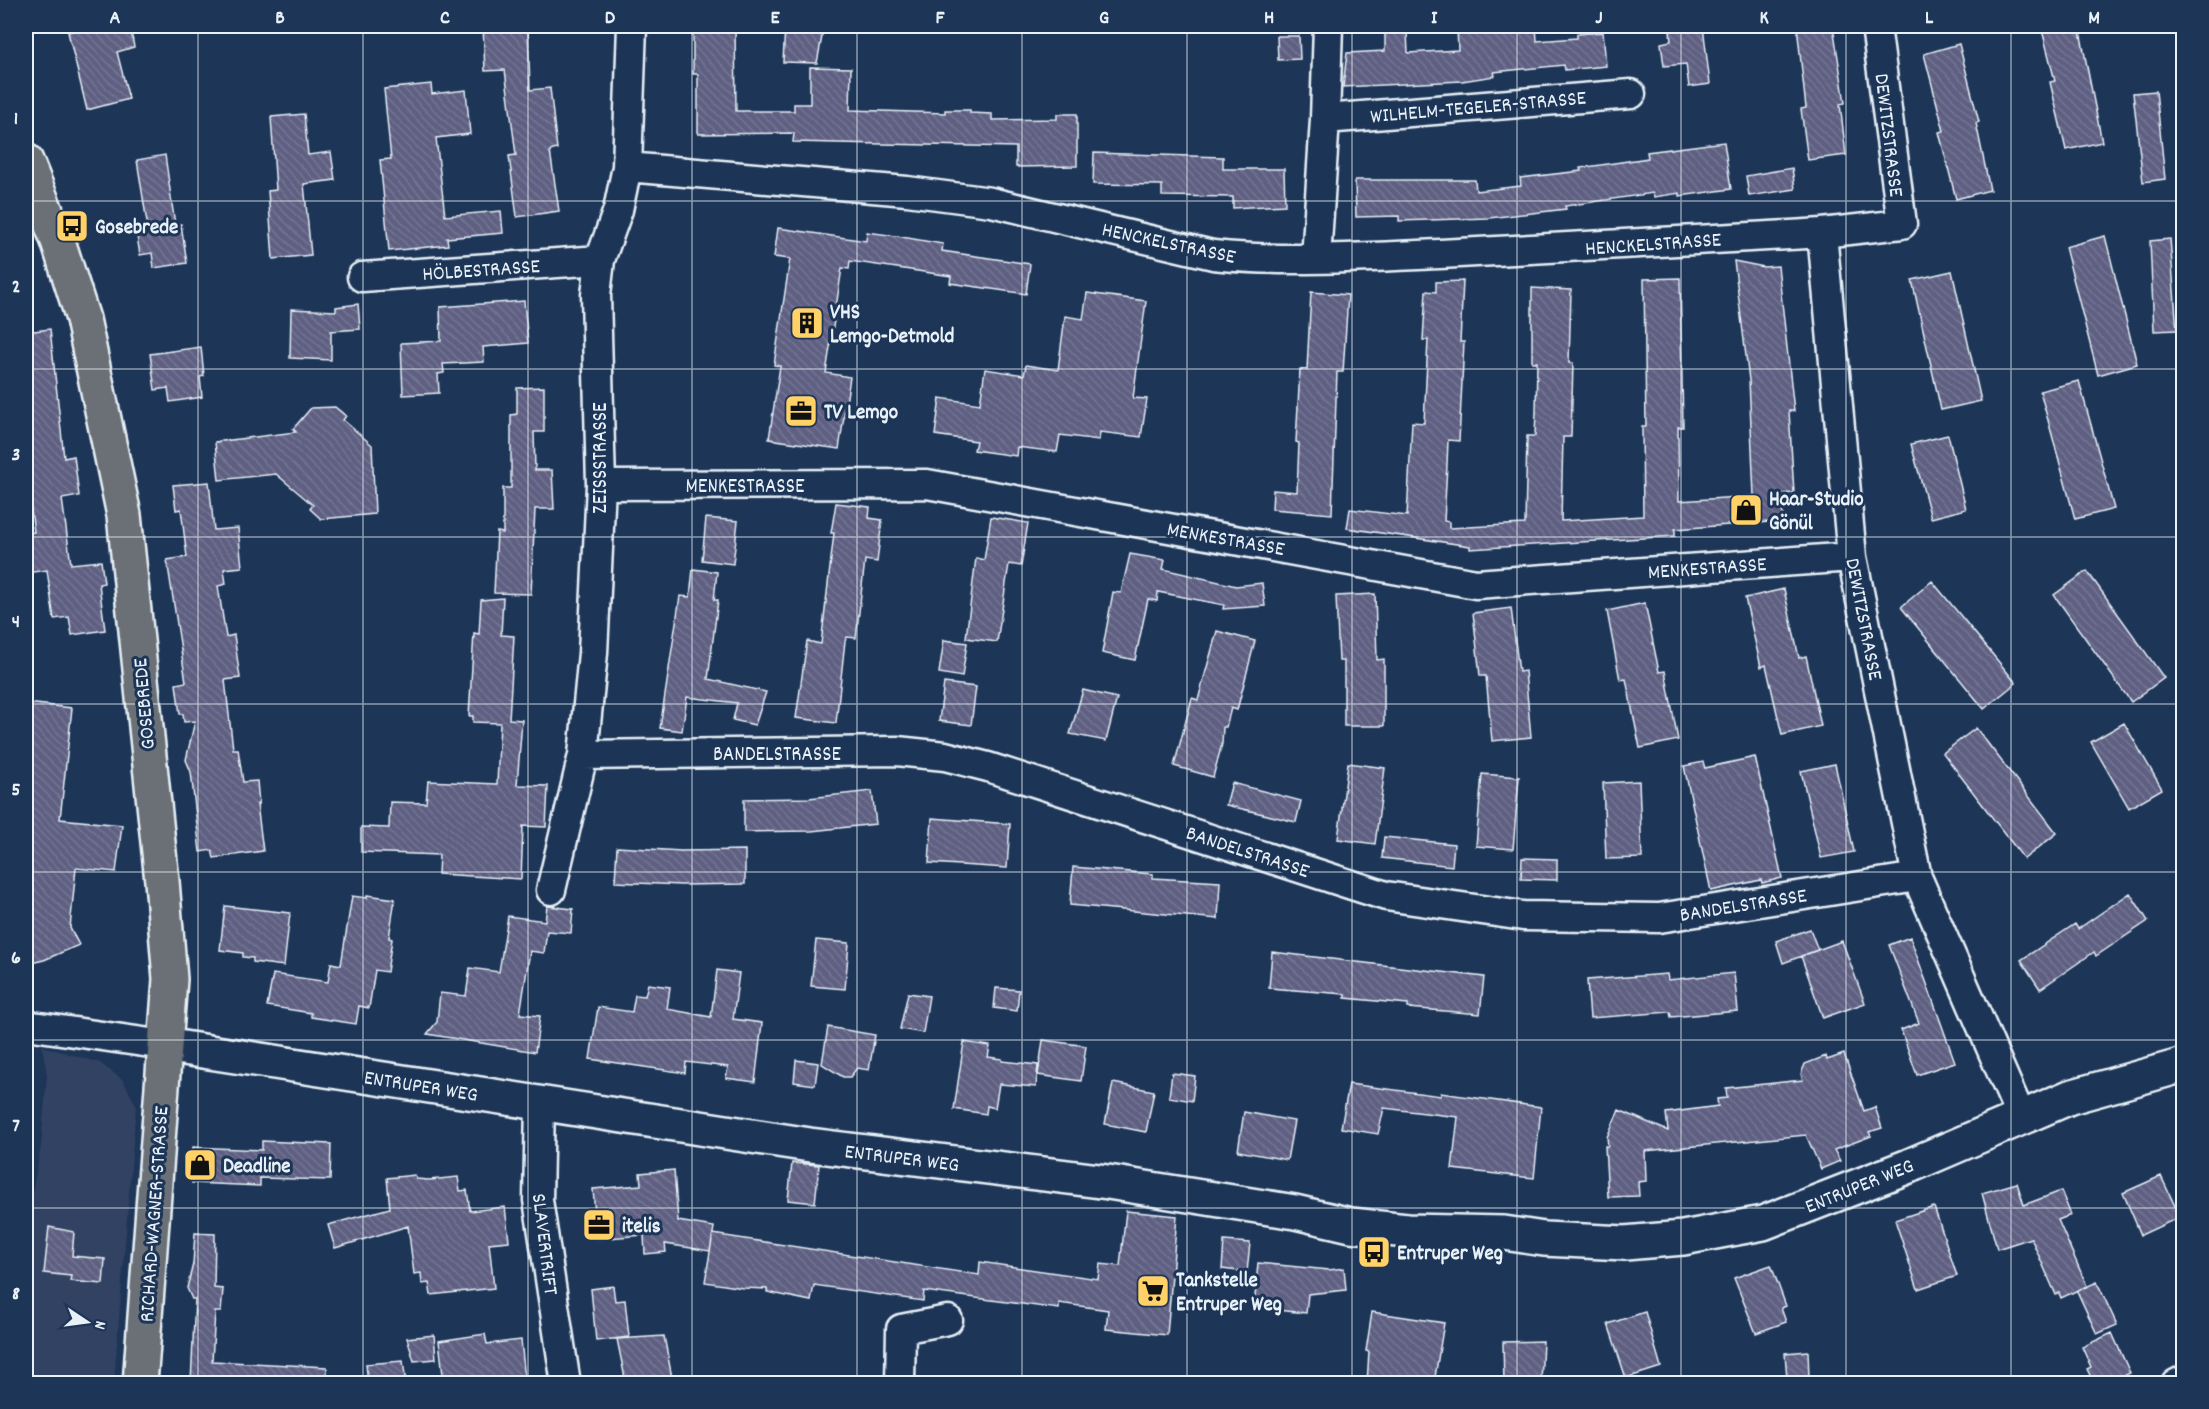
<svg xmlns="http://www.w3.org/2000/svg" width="2209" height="1409" font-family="Dekko,sans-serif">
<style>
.built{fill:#304264}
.building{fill:url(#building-back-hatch);stroke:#e8f1f8;stroke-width:1.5}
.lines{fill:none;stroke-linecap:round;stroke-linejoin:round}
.minor-casing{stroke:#e8f1f8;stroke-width:33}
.secondary-casing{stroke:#e8f1f8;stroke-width:38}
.primary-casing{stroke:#e8f1f8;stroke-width:38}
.minor{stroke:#1d3557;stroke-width:28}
.secondary{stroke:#1d3557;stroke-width:33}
.primary{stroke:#6b6f75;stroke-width:33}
.grid{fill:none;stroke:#e8f1f8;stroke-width:1.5;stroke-opacity:0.55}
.labels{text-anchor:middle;stroke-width:6;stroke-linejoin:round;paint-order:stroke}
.street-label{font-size:21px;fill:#e8f1f8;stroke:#1d3557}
.poi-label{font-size:21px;font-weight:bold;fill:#e8f1f8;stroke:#1d3557;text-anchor:start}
.neatline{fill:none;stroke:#e8f1f8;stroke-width:2}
.grid-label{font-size:20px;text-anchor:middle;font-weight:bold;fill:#e8f1f8}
</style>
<defs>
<pattern id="building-back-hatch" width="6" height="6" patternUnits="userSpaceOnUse" patternTransform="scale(1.5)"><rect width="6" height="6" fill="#5e5f82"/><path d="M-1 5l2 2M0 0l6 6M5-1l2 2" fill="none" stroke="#757694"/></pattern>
</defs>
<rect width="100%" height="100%" fill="#1d3557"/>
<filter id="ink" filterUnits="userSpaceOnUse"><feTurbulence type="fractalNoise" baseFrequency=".0167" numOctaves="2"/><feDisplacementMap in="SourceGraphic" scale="12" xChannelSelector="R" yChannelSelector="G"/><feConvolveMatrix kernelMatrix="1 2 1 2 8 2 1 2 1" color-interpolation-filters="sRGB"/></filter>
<g filter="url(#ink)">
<path class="built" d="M42 1046 100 1063 123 1080 136 1105 114 1383H26V1224L41 1146 47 1075Z"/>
<path class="building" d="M94 26H130L134 47 117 52 129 99 87 110 68 32Z
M483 26H528L530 90 550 88 557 149 550 151 559 211 517 217 509 156 516 155 505 70 485 71Z
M693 26H735L736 111H794V104H810V67L851 68 850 110 945 113V110H970V113L992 114V120L1057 119V114H1077V166L1016 167V147L793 142 794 133 698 134V74H693Z
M785 26H824L817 63 783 62Z
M1497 26H1536L1537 41 1577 38V34L1603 32 1606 66 1565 70 1564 65 1494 72 1495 76 1462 81 1343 87 1347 53 1385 51V32H1407L1408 53 1458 50 1457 28Z
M1703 26 1710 84 1689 87 1686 64 1664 66 1661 43 1671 41 1670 31Z
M1797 26H1833L1845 103 1840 104 1846 155 1808 160 1801 109 1806 108Z
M2041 26H2079L2102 142 2066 150 2050 82 2055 81Z
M1277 36H1299L1300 59 1278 60Z
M1959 44 1979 122 1976 123 1990 190 1956 199 1939 132 1944 131 1924 54Z
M431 84 432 94 466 90 470 134 436 138 445 216 501 211 503 233 447 238 448 245 389 251 380 160 391 159 384 89Z
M2156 91 2165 179 2143 182 2133 93Z
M304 114 308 155 331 152 335 180 304 184 311 255 273 259 268 191 276 190 271 117Z
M1724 142 1731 189 1680 196V193L1654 197 1653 193 1565 206 1566 209 1489 218 1399 221V216L1356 217 1355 180H1475L1476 191 1521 186 1520 178 1581 171 1580 168 1648 158 1647 152Z
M1094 153 1223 157V169H1284L1285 205 1233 208V197L1162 196V185L1093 184Z
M165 155 175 225 181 224 187 263 154 268 152 253 140 255 136 230 148 229 137 160Z
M1792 168 1795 189 1749 196 1746 176Z
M778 228 866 241 867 232 896 236 943 244 942 251 1030 264 1026 294 950 283 951 276 850 261 849 269 842 268 826 373 850 377 839 449 769 439 780 366 774 365 790 259 774 257Z
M2105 236 2137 364 2098 375 2065 247Z
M2170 239 2177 330 2154 331 2150 241Z
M1734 261 1764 267 1778 266 1794 411H1789L1794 493 1782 494 1783 521 1675 529V536L1470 549V546L1347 528 1350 509 1407 516 1412 422 1424 423 1428 340H1423L1426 291 1436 292V282L1463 281 1460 342H1464L1459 441 1448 440 1447 465 1444 521 1449 522V528L1525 524 1527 436H1535L1536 412 1537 362H1532V288L1571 290 1569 363H1573L1571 437H1563L1561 521 1643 516 1642 427H1646L1644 279 1680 278 1683 427H1678L1679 501 1754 496 1749 380Z
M1952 271 1981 401 1941 410 1912 280Z
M1311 292 1348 295 1343 372H1337L1332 514 1272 509 1273 490 1297 492 1299 443 1296 442 1300 369 1307 370Z
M1087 293 1146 301 1133 398 1147 399 1141 437 1100 432 1099 440 1060 435 1057 452 1017 447 1016 456 974 450 976 441 935 435 940 398 980 404 985 369 1024 375 1026 365 1058 370 1065 316 1083 319Z
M524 301 528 343 483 347 484 362 443 364 444 373 438 374 439 393 403 395 401 343 441 341 440 307Z
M358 304 360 329 331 331V360L290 358 291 309 336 311V307Z
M50 329 64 458 74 456 79 496 62 499 71 564 101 561 104 583 99 584 105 630 72 635 69 617 54 619 47 570 26 573V533L34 532 26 474V392H28L26 332Z
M201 347 204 376 200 377 202 397 170 402 168 388 155 390 150 354Z
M2079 381 2114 509 2075 519 2040 391Z
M544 387V432H534L535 470H552L554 509H535L531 594 494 593 497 532 503 533V488H511V415L517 414V388Z
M335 407 346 416 343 420 372 445 375 514 321 519 310 509 313 505 276 474 219 480 215 442 296 432 293 429 311 408Z
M1948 435 1966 509 1931 518 1911 444Z
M209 482 214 530 238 528 242 567 224 569 226 584 218 586 226 637 234 635 240 678 225 680 233 749H238L243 782 257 781 259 804H257L263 851 214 858 212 850 200 852 191 772 186 760 195 721 184 722 183 714H180L176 684 186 682 167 560 187 557 181 509 176 510 173 485Z
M836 503 870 507 869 518 882 520 877 562 865 560 856 638 847 637 845 641 836 723 796 718 807 641 821 644 834 533H831Z
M991 517 1028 523 1021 566 1009 564 997 642 966 638 976 558 984 560Z
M706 518 738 521 733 564 702 560Z
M1130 554 1165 560 1163 569 1236 586 1262 583 1265 606 1223 609 1224 605 1158 592 1157 601 1148 599 1135 660 1102 653 1113 592 1121 593Z
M693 569 717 572 714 600H718L708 679 766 692 755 725 733 720 737 703 687 697 682 731 660 728 680 596 690 597Z
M2087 571 2164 678 2131 702 2054 595Z
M1932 581 2016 683 1984 709 1901 607Z
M1784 589 1799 658 1806 656 1821 726 1782 735 1766 665 1761 667 1745 598Z
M1375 594 1377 660 1384 659V726H1344V661H1339L1336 596Z
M503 598 501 635 514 636 509 719 522 720 517 785 548 786 546 827 523 826 521 879 438 874 439 855 361 852V827L389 828 390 802 426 803 428 781 497 784 500 723 473 722V716H469L474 633 479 634 481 600Z
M1645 603 1659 672 1665 671 1678 740 1640 748 1626 679 1620 680 1607 611Z
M1511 608 1519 672 1525 671 1531 737 1492 741 1486 676H1480L1473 613Z
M1217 631 1255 641 1237 710 1231 708 1226 727H1223L1222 744 1213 777 1174 766 1192 698 1198 700Z
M944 640 967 643 962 677 939 673Z
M944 683 976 687 971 725 939 721Z
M1083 690 1117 698 1106 741 1070 734Z
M26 703 72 708 60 819 122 825 116 872 76 868 70 928 79 945 44 960 26 964Z
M2124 723 2162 789 2129 808 2091 742Z
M1976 728 2057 833 2024 859 1943 753Z
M1755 757 1782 878 1762 883 1761 880 1711 891 1684 766 1703 762 1705 768Z
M1348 763 1385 768 1375 844 1338 839Z
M1835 764 1854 852 1821 858 1801 771Z
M1482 774 1519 777 1513 849 1476 846Z
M1639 781 1642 858 1606 859 1603 783Z
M1232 783 1301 801 1296 822 1226 805Z
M872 791 876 824 811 831 744 832V799L809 798Z
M932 818 1010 824 1007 868 929 863Z
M1384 837 1454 844 1452 866 1382 858Z
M617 847 681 851 745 850V884L681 885 615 882Z
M1522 858 1557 859V880L1521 879Z
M1073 867 1153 874V878L1220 882 1218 919 1070 905Z
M2130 893 2148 921 2096 956 2094 952 2040 989 2021 960 2075 924 2078 929Z
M367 895 395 899 389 938 392 939 387 972 375 970 369 1008 359 1006 356 1024 311 1017V1013L267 1006 273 974 328 982 331 963 341 965 352 896 367 898Z
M225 906 290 913 284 966 253 962V958L243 957V953L220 950Z
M547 906 573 909 571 933 547 931 544 953 530 951 520 1014 540 1016 535 1052 427 1034 437 1022 440 993 466 996 470 968 499 972 508 916 545 921Z
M1810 929 1818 950 1783 963 1776 941Z
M1910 937 1955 1062 1917 1075 1901 1030 1919 1023 1889 945Z
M816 940 849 943 845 989 811 986Z
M1842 941 1865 1003 1823 1018 1801 956Z
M1272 952 1484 977 1480 1014 1408 1008V1004L1345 998V994L1269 988Z
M717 970 739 973 733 1019 762 1023 755 1082 726 1078 728 1067 686 1062 685 1073 590 1059 598 1007 632 1012 635 995 645 996 648 984 670 987 667 1009 711 1017Z
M1734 973 1738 1011 1671 1017 1670 1012 1590 1018 1587 980 1667 974 1668 980Z
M996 988 1019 990 1017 1011 994 1008Z
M908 993 929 996 923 1033 900 1029Z
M828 1027 875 1035 869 1070 857 1068 850 1077H843L822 1064Z
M1043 1040 1086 1046 1081 1081 1038 1075Z
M964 1042 990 1046 988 1057 1002 1059V1061L1038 1065 1036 1087 999 1084 995 1108 987 1106 986 1114 954 1109Z
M1844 1054 1864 1111 1875 1107 1882 1128 1869 1132 1871 1136 1834 1150 1840 1161 1821 1169 1806 1135 1645 1151 1646 1181 1638 1182 1639 1196 1608 1197 1605 1146H1608L1607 1137 1619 1110 1668 1131 1666 1113 1718 1106 1717 1099 1727 1098 1726 1088 1803 1080 1801 1074 1805 1064 1826 1056 1827 1060Z
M796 1060 818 1063 815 1085 794 1082Z
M1172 1073 1195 1076 1192 1101 1169 1097Z
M1113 1083 1154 1091 1146 1132 1105 1124Z
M1349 1084 1441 1096V1093L1541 1107 1534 1178 1452 1169 1458 1117 1384 1108 1378 1134 1341 1128Z
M1244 1112 1294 1121 1287 1160 1238 1151Z
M262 1141 331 1144 330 1180 260 1178V1186L192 1183 193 1147 262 1150Z
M792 1163 819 1165 815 1203 788 1200Z
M674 1170 678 1221 714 1227 710 1251 665 1244 666 1252 645 1254 644 1235 597 1239 593 1189 641 1185 640 1173Z
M415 1175 416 1179 429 1180 458 1177 460 1191 467 1190 470 1211 505 1207 509 1241 489 1243 494 1288 431 1295 429 1283 422 1284 421 1273 414 1274 408 1226 335 1248 328 1225 390 1208 387 1178Z
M2161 1176 2180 1217 2141 1235 2123 1193Z
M2017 1183 2024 1205 2061 1191 2071 1215 2058 1220 2087 1286 2061 1298 2059 1293 2056 1295 2031 1238 1997 1249 1982 1193Z
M1934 1207 1957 1276 1918 1289 1895 1220Z
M1126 1211 1177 1216 1167 1335 1106 1329 1108 1310 1059 1303V1309L924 1291 923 1301 814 1285 811 1301 767 1292V1289L743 1288 705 1282 713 1234 979 1275 980 1262 1098 1279 1100 1264 1120 1266Z
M49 1227 74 1232 72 1256 105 1259 103 1284 70 1281 71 1276 44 1273Z
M195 1233 215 1234 214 1288 223 1289 221 1312H215L212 1361 327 1367V1383H191L195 1299H192L187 1288 193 1264Z
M1224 1241 1250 1243 1247 1272 1222 1269Z
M1258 1263 1329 1270 1344 1268 1346 1290 1308 1294 1306 1313 1254 1308Z
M1771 1265 1786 1306 1781 1308 1786 1322 1756 1333 1734 1278Z
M2097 1282 2117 1325 2097 1334 2077 1291Z
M613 1286 615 1301 625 1300 629 1337 596 1341 591 1289Z
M1372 1312 1444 1323 1434 1383H1367L1369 1352 1366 1351Z
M1645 1312 1661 1367 1626 1378 1608 1324Z
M2112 1333 2130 1373 2109 1383H2094L2087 1369 2091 1367 2082 1347Z
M485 1334 487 1344 521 1340 525 1379 486 1383H444L439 1341Z
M434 1335 436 1359 414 1361 407 1338Z
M664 1336 673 1383H626L617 1339Z
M1543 1341 1541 1383H1504L1503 1342Z
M1808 1351 1809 1378 1787 1379 1785 1353Z
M403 1361 406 1383H368L366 1364Z"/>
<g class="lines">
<defs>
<path id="minor" d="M1876 26 1902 224 1822 233 1852 557 1917 877 2021 1117
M1325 119 1631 94
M627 167 907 191 991 202 1213 255C1288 263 1365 257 1440 254 1568 248 1695 241 1822 233
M1316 259 1325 119 1328 26
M362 277 600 260
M601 485 927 484 1476 584 1852 557
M583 755 897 751 945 756 988 767 1386 896 1523 916 1659 918 1917 877
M551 890 583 755 593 653 601 485 596 295 600 260 618 210 627 167 632 26
M26 1025 164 1045
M540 1104 538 1200 566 1384
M900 1384 901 1329 948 1320
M2176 1384 2184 1380"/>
<path id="secondary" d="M164 1045 810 1145 1108 1182 1295 1212 1351 1225 1407 1231 1504 1233 1544 1239 1625 1243 1683 1238 1763 1223 1909 1166 2070 1097 2184 1065"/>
<path id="primary" d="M26 161 58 241 83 319 124 515 162 881 170 979 140 1384"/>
</defs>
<use href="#minor" class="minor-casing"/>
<use href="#secondary" class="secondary-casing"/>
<use href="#primary" class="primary-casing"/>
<use href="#minor" class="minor"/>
<use href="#secondary" class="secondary"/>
<use href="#primary" class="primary"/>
</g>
</g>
<path class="grid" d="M198 26V1384M363 26V1384M528 26V1384M692 26V1384M857 26V1384M1022 26V1384M1187 26V1384M1352 26V1384M1517 26V1384M1681 26V1384M1846 26V1384M2011 26V1384M26 201H2184M26 369H2184M26 537H2184M26 704H2184M26 872H2184M26 1040H2184M26 1208H2184"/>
<defs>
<symbol id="bus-square" viewBox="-11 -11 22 22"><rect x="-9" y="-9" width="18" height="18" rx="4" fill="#ffd166" stroke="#1d3557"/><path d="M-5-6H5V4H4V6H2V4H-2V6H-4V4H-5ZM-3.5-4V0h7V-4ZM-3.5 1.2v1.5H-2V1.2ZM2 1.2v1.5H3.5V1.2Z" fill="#111"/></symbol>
<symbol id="building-square" viewBox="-11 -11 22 22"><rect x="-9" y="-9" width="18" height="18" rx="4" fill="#ffd166" stroke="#1d3557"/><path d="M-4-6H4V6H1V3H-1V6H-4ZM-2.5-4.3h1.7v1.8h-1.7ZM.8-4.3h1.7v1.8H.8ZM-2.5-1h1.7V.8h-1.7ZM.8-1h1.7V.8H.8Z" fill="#111"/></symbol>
<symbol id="office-square" viewBox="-11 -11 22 22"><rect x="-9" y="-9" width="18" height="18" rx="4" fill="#ffd166" stroke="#1d3557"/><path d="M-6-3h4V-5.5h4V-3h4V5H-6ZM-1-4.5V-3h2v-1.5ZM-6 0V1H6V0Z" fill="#111"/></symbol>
<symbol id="shop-square" viewBox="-11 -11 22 22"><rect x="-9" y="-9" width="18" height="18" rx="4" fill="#ffd166" stroke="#1d3557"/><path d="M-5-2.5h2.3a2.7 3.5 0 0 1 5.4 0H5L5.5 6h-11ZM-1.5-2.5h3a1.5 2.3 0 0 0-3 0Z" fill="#111"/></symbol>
<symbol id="supermarket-square" viewBox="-11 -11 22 22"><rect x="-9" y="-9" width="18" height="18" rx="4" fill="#ffd166" stroke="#1d3557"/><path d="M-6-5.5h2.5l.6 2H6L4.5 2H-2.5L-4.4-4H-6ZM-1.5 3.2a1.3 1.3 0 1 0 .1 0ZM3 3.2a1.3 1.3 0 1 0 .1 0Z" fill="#111"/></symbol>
</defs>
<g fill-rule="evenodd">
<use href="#bus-square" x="53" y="207" width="38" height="38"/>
<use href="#building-square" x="788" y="304" width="38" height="38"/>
<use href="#office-square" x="782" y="392" width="38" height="38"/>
<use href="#shop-square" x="1727" y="491" width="38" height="38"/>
<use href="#shop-square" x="181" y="1146" width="38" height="38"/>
<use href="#office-square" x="580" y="1206" width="38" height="38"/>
<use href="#bus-square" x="1355" y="1233" width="38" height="38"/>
<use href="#supermarket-square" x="1134" y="1272" width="38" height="38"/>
</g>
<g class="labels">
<g class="street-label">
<text transform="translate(1478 106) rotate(-5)" y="7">WILHELM-TEGELER-STRASSE</text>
<text transform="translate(1890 135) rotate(83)" y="7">DEWITZSTRASSE</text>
<text transform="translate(1169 242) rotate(12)" y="7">HENCKELSTRASSE</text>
<text transform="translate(1653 243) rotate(-4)" y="7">HENCKELSTRASSE</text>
<text transform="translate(481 269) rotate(-4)" y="7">HÖLBESTRASSE</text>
<text transform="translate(599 458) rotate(-90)" y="7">ZEISSSTRASSE</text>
<text x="745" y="492">MENKESTRASSE</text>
<text transform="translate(1226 538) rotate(10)" y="7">MENKESTRASSE</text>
<text transform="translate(1707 567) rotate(-4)" y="7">MENKESTRASSE</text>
<text transform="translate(1865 619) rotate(79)" y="7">DEWITZSTRASSE</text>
<text transform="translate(143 704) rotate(-95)" y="7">GOSEBREDE</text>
<text x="777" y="760">BANDELSTRASSE</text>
<text transform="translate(1248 851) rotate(18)" y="7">BANDELSTRASSE</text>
<text transform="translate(1743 904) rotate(-9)" y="7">BANDELSTRASSE</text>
<text transform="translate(421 1085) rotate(9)" y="7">ENTRUPER WEG</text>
<text transform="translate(902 1157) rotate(7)" y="7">ENTRUPER WEG</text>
<text transform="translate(1859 1185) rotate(-22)" y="7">ENTRUPER WEG</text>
<text transform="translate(153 1214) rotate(-86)" y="7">RICHARD-WAGNER-STRASSE</text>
<text transform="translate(546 1244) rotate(83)" y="7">SLAVERTRIFT</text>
</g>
<g class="poi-label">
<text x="95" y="233">Gosebrede</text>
<text x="830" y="318">VHS<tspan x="830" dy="24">Lemgo-Detmold</tspan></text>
<text x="824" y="418">TV Lemgo</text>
<text x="1769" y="505">Haar-Studio<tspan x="1769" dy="24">Gönül</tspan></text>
<text x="223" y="1172">Deadline</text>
<text x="622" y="1232">itelis</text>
<text x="1397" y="1259">Entruper Weg</text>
<text x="1176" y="1286">Tankstelle<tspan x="1176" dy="24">Entruper Weg</tspan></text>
</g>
</g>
<rect width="2209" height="1409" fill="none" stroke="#1d3557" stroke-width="66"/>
<g transform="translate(87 1322) rotate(103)" stroke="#1d3557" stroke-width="4.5" paint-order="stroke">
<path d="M0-4.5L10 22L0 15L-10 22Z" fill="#e8f1f8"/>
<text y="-9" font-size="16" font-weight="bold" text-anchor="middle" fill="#e8f1f8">N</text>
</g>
<rect x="33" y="33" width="2143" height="1343" class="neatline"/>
<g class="grid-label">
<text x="115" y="23">A</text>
<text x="280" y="23">B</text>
<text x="445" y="23">C</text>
<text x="610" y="23">D</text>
<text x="775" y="23">E</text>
<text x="940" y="23">F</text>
<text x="1104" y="23">G</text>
<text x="1269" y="23">H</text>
<text x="1434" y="23">I</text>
<text x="1599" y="23">J</text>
<text x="1764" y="23">K</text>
<text x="1929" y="23">L</text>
<text x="2094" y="23">M</text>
<text x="16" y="124">1</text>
<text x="16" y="292">2</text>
<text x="16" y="460">3</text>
<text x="16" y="627">4</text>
<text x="16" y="795">5</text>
<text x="16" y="963">6</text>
<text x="16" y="1131">7</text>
<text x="16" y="1299">8</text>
</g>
</svg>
